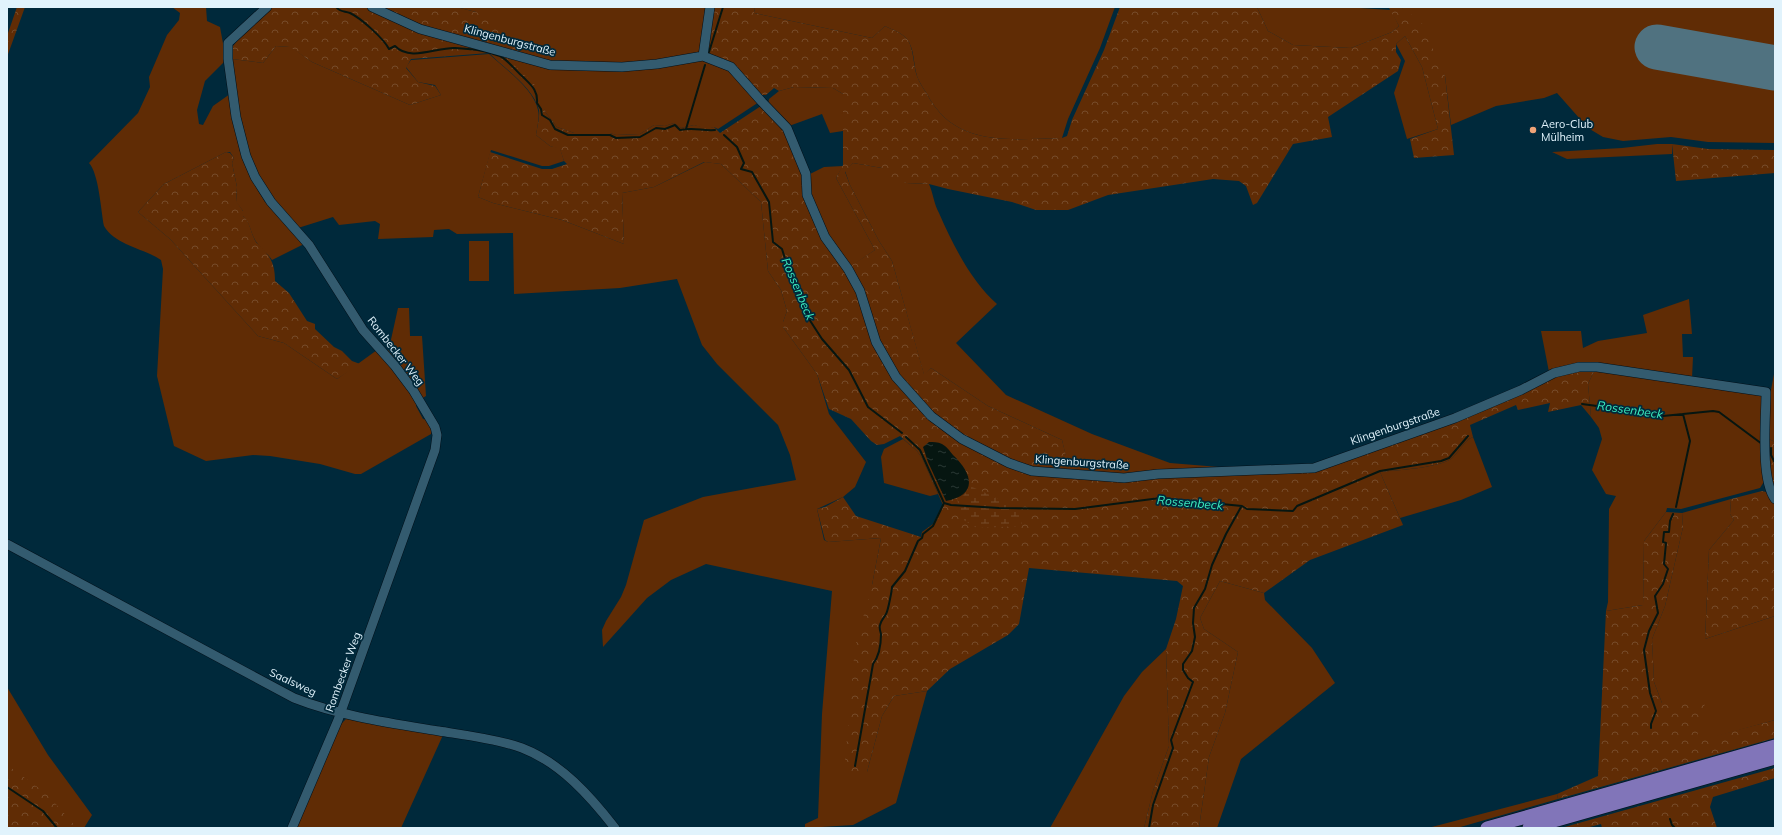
<svg xmlns="http://www.w3.org/2000/svg" width="1782" height="835" font-family="Mulish,sans-serif">
<style>
.grass{fill:#602c05}
.forest{fill:url(#forest-crowns)}
.wetland{fill:url(#wetland-marsh)}
.water{fill:url(#water-ripples)}
.lines{fill:none;stroke-linecap:round;stroke-linejoin:round}
.stream{stroke:#061611;stroke-width:2}
.runway{stroke:#507280;stroke-width:45}
.minor-casing{stroke:#00101a;stroke-width:10}
.highway-casing{stroke:#00101a;stroke-width:14}
.minor{stroke:#335b6f;stroke-width:9}
.highway{stroke:#8175b9;stroke-width:13}
.poi-dot{fill:#efa377;stroke:#00293b;stroke-width:1.5}
.labels{text-anchor:middle;stroke-width:3.5;stroke-linejoin:round;paint-order:stroke}
.street-label{font-size:11px;fill:#e1f3fc;stroke:#00293b}
.poi-label{font-size:11px;fill:#e1f3fc;stroke:#00293b;text-anchor:start}
.water-label{font-size:12px;font-style:italic;fill:#3cecbf;stroke:#00293b}
</style>
<defs>
<pattern id="forest-crowns" width="20" height="18" patternUnits="userSpaceOnUse"><rect width="20" height="18" fill="#602c05"/><path d="M2 6a3 3 0 1 1 6 0M12 15a3 3 0 1 1 6 0" fill="none" stroke="#764b2a"/></pattern>
<pattern id="wetland-marsh" width="20" height="14" patternUnits="userSpaceOnUse"><rect width="20" height="14" fill="#602c05"/><path d="M1 5h8M5 5V1M11 12h8M15 12V8" fill="none" stroke="#764b2a"/></pattern>
<pattern id="water-ripples" width="26" height="14" patternUnits="userSpaceOnUse"><rect width="26" height="14" fill="#061611"/><path d="M2 4q2-2 4 0t4 0M15 11q2-2 4 0t4 0" fill="none" stroke="#2a3835"/></pattern>
</defs>
<rect width="100%" height="100%" fill="#00293b"/>
<path class="grass" d="M172 7H206L207 21 220 27 226 60 205 81 197 110 199 124 203 125 213 106 230 94 257 185V189L265 202H268L306 243 272 260C267 252 258 247 254 238 250 230 250 223 243 216V211L236 202 237 187 232 163 234 158 230 152H226L164 184 138 212 170 239 258 336 284 343 337 379 377 350 417 403 416 406 423 419 428 420 432 430 431 434 361 474H355L320 464 270 456 253 455 206 461 174 446 157 376 163 269 161 260C143 248 115 245 104 226 101 211 99 174 89 163L138 113 150 87 149 77 167 35 179 20 180 13Z
M456 7H706L699 60 727 67 759 102 718 129 714 127 707 129 694 125 681 128 674 123 665 126 654 125 640 134 616 135 610 133H574L557 127 546 113 541 103 504 55 476 12Z
M755 7H1115L1100 48 1068 119 1062 138C1010 139 955 148 927 94 924 89 919 82 917 76 913 64 915 48 906 38 902 33 891 29 885 26L872 38 754 13Z
M1257 7H1344L1391 10 1399 26 1392 32 1351 48 1293 45 1268 31Z
M1384 7H1775V143L1708 142 1671 137 1623 141 1603 137 1588 128 1557 93 1544 98 1496 106 1451 125 1445 76 1402 8Z
M1405 36 1422 67 1438 129 1407 139 1394 93 1405 61 1396 44Z
M276 46 291 47 312 62 410 105 441 95 435 85 418 82 406 67 411 60 489 54C504 68 534 89 538 110 540 118 537 127 536 135L550 146 560 148 564 161 549 166H542L491 150 478 197 493 203 562 220 624 244 622 193 654 187 705 162 721 164 761 202 768 271 781 290 787 311 783 322V327L817 374 829 414 866 462 855 487 843 497 817 509 824 540 828 542 881 538 872 585 867 772 882 716 894 696 927 691 896 803 853 825 805 828V824L818 818 822 714 832 591 706 564 671 580 647 598 603 647 602 630 606 621 621 597 626 585 644 520 703 497 796 480 790 455 778 425 717 364 702 345 677 279 620 288 514 294 513 233 457 234 449 229 434 230 433 237 378 239 380 224 375 221 339 225 333 217 298 228C289 219 279 209 271 199 242 158 238 107 232 59L263 63Z
M794 87 833 88 843 94V131L830 133 822 114 789 126 768 105 769 99 779 91Z
M1657 144H1672V154L1567 159 1552 152 1622 148Z
M853 163 882 168 906 183 929 184C933 193 934 204 939 213 953 245 971 281 997 304L956 343 1006 395 1092 434 1170 463 1219 467 1218 470 1124 476 1069 470 1062 440 988 406 931 368 924 375 892 261 879 241 850 185 845 171Z
M843 166 836 178 875 250 850 267 828 236 809 193 808 175 824 167Z
M469 241H489V281H469Z
M1689 299 1692 334H1682L1683 357H1693L1692 378 1597 364 1549 372 1541 331H1581L1583 348 1598 341 1647 333 1643 315Z
M398 308H409L410 336H422L426 396 421 399 388 353Z
M1595 369 1760 393 1764 398 1765 480 1760 488 1681 509 1667 508 1666 512 1644 541 1643 605 1606 611 1608 602 1609 509 1616 496 1606 494 1592 470 1602 439 1599 428 1591 417 1588 384Z
M1775 369V442L1769 439V400Z
M1473 437 1492 487 1461 500 1400 518 1380 472C1397 470 1438 468 1451 459 1459 453 1463 441 1473 437Z
M903 439 917 451 922 458 938 494 930 496 884 483 881 457 884 449Z
M1731 499 1730 514 1734 520 1709 550 1705 639 1775 616V720L1696 742 1662 703 1654 682 1652 639 1665 606 1683 527 1682 513Z
M1220 581 1264 593 1265 600 1312 648 1335 683 1241 759 1217 828H1199L1209 757 1225 713 1238 652 1204 629 1200 618Z
M1166 649 1169 746 1153 791 1144 828H1050L1124 696 1142 672Z
M7 687 48 755 92 815 84 828H7Z
M349 716 443 735 401 828H294L340 725Z
M1557 794 1558 799 1457 828H1428Z"/>
<path class="forest" d="M17 7H25L7 57V36Z
M271 7H456L476 12 488 17 544 60 504 55 536 86 546 113 557 127 574 133H610L616 135 640 134 654 125 665 126 674 123 681 128 694 125 707 128 714 127 720 133 761 106 785 129 803 176 804 194 846 269 875 250 836 178 843 165V94L833 88 794 87 779 91 774 88 766 95H761L711 56 707 51 714 7H755L754 13 872 38 885 26C891 29 902 33 906 38 914 46 913 65 917 76 919 82 923 88 927 94 955 148 1010 139 1062 138L1067 136 1072 120 1104 50 1120 7H1257L1268 31 1293 45 1351 48 1392 32 1399 26 1389 8H1402L1421 21 1445 76 1454 155 1414 158 1410 139 1438 129 1422 67 1405 36 1396 44V52L1401 60 1398 71 1328 117 1332 137 1293 144 1257 203 1253 205 1246 186 1239 181 1213 179 1108 195 1068 210H1036L1012 202 948 189 929 184 906 183 885 178 882 168 853 163 845 172 850 185 879 241 892 261 924 374 931 368 988 406 1062 440 1071 476 1158 477 1314 471 1555 375 1573 371 1595 369 1588 384 1591 417 1581 405 1548 412 1550 403 1518 410 1516 405 1470 425 1473 437C1463 441 1459 453 1451 459 1438 468 1397 470 1380 472L1403 525 1310 560 1264 593 1220 581 1200 618 1204 629 1238 652 1225 713 1209 757 1199 828H1144L1153 791 1169 746 1166 649 1176 619 1183 586 1177 581 1029 568 1019 624 1008 635 950 669 927 691 894 696 882 716 867 772 854 778 844 772 855 647 872 585 881 538 828 542 825 540 817 509 825 507 843 497 856 516 921 537 922 532 933 524 943 505 922 458 917 451 900 436 884 444 877 445 871 441 851 419 829 409 817 374 783 327V322L787 311 781 290 768 271 761 202 721 164 704 162 654 187 622 193 624 244 562 220 493 203 478 197 490 152 542 169H552L567 164 564 161 560 149 550 146 536 135C537 127 540 118 539 110 534 88 504 68 489 53L411 59 406 68 418 82 435 86 441 95 410 105 312 62 290 47 276 46 263 63 232 59 233 46 245 30Z
M1672 144 1708 149 1775 150V173L1676 181Z
M226 152 230 153 234 158 232 163 237 187 236 201 243 211V216C250 222 250 230 254 238 255 242 259 245 262 248 272 258 275 267 275 281L289 293 307 321 315 324V329L334 347 342 351 352 361 360 364 337 379 284 343 258 336 170 239 138 212 164 184Z
M1769 439 1775 442V491L1770 469Z
M1762 491 1775 494V616L1705 639 1709 550 1734 520 1730 514 1731 499Z
M1666 512 1682 513 1683 527 1665 606 1652 639 1654 682 1662 703H1705L1696 741 1775 720V738L1558 799 1557 794 1598 776 1606 611 1643 605 1644 541Z
M7 765 47 794 77 828H7Z
M1775 768V778L1713 797 1710 807 1717 828H1602L1601 824 1586 828H1561Z"/>
<path class="wetland" d="M970 486 1019 508 1022 526 977 528 962 519 957 499 964 495Z"/>
<path class="water" d="M929 442C933 442 938 442 942 444 946 446 950 451 953 455 973 474 978 495 946 501L928 462 923 447Z"/>
<g class="lines">
<path class="stream" d="M336 7C340 12 344 11 350 13 361 18 384 39 389 49L395 46C410 62 437 47 455 48 470 49 485 50 500 56 508 60 516 71 523 77 531 85 538 90 537 103L541 109 542 115 550 120 555 129 568 135H610L616 138 640 137 656 128 665 129 675 125 680 130C695 127 701 131 715 130
M709 52 723 7
M686 129 705 65
M724 135 737 147 744 163 741 169 752 172 769 202 773 242 782 249 787 265 792 268 809 319 822 339 849 370 868 407 902 433
M1582 404 1657 414 1663 416 1713 411 1719 412 1762 444
M906 437 920 450 944 503 951 505 999 508 1075 509 1160 498 1242 506 1247 509 1293 511 1297 506 1380 471 1441 461 1449 458 1468 436
M1771 448V455L1775 463
M1676 507 1690 441 1683 414
M1651 728V724L1656 711 1650 693 1644 650 1649 631 1658 613 1655 596 1663 584 1668 569 1664 564 1666 543 1663 542 1664 532H1669L1670 521 1673 514
M855 766 873 664C880 655 881 645 881 634 880 631 879 628 880 625 881 620 884 618 886 614 888 611 892 590 892 587L905 571 918 541 922 538 923 534 933 526 944 503
M7 787 43 811 57 828
M1670 819 1672 825 1675 828
M1149 828 1153 805 1173 748 1171 740 1193 682 1188 678 1183 670V664L1192 651 1195 637 1193 623 1194 608 1205 589 1212 565 1226 534 1241 507"/>
<path class="runway" d="M1657 47 1775 68"/>
<defs>
<path id="minor" d="M267 7 228 43V59L236 117 246 156 255 177 271 202 309 245 363 330 395 366 413 390 435 427 437 435 435 450 338 720 292 828
M372 7 420 29 550 65 622 67 657 64 703 56 731 67 762 102 787 128 806 174 807 195 825 237 848 269 860 291 876 342 896 377 931 416 962 439 1009 463 1032 471 1124 478 1158 474 1314 468 1455 418 1521 390 1554 373 1579 367H1597L1766 392C1766 417 1760 479 1775 499
M703 56 710 7
M7 544 294 698C340 716 390 723 439 731 464 735 498 739 522 748 561 763 590 796 615 828"/>
<path id="highway" d="M1487 828 1775 746
M1529 828 1775 758"/>
</defs>
<use href="#minor" class="minor-casing"/>
<use href="#highway" class="highway-casing"/>
<use href="#minor" class="minor"/>
<use href="#highway" class="highway"/>
</g>
<circle class="poi-dot" cx="1533" cy="130" r="4"/>
<g class="labels">
<g class="street-label">
<text transform="translate(510 40) rotate(15)" y="4">Klingenburgstraße</text>
<text transform="translate(396 351) rotate(52)" y="4">Rombecker Weg</text>
<text transform="translate(1395 426) rotate(-19)" y="4">Klingenburgstraße</text>
<text transform="translate(1082 462) rotate(4)" y="4">Klingenburgstraße</text>
<text transform="translate(343 672) rotate(-70)" y="4">Rombecker Weg</text>
<text transform="translate(293 682) rotate(25)" y="4">Saalsweg</text>
</g>
<g class="poi-label">
<text x="1541" y="128">Aero-Club<tspan x="1541" dy="13">Mülheim</tspan></text>
</g>
<g class="water-label">
<text transform="translate(798 289) rotate(67)" y="4">Rossenbeck</text>
<text transform="translate(1630 410) rotate(8)" y="4">Rossenbeck</text>
<text transform="translate(1190 503) rotate(5)" y="4">Rossenbeck</text>
</g>
</g>
<rect width="1782" height="835" fill="none" stroke="#e1f3fc" stroke-width="16"/>
</svg>
